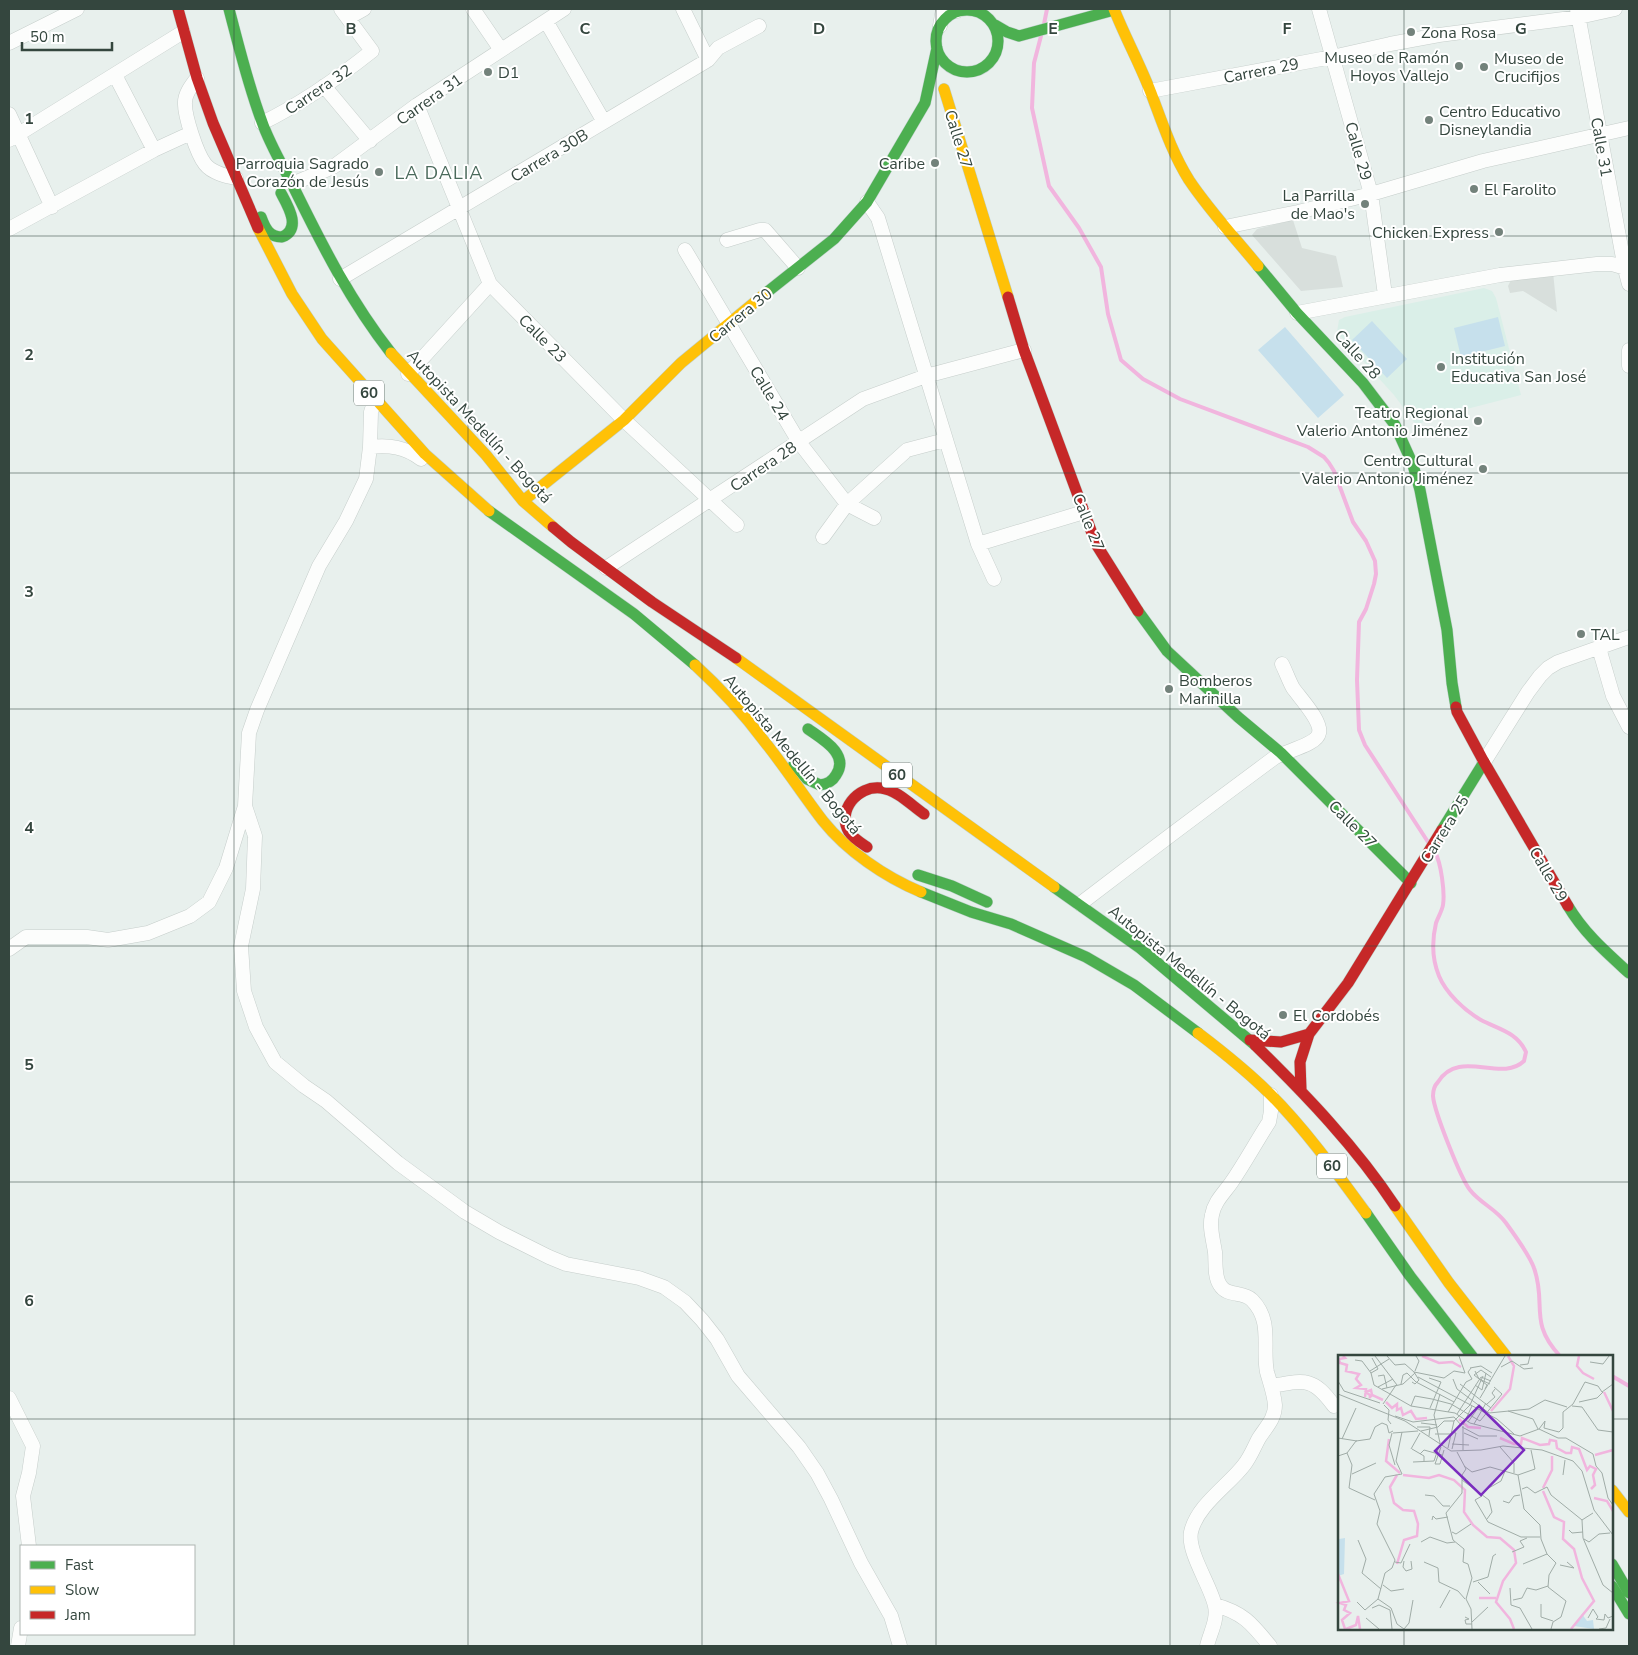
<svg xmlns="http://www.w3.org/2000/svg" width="1638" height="1655" font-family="'Nunito Sans',sans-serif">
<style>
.education{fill:#daefe8}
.green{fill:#c6e0ec}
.parking{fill:#d8dfdc}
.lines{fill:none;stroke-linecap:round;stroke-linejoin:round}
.stream{stroke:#f1b5de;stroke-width:4}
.street-casing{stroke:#c6cecb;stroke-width:15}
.fast-casing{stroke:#bed0ca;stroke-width:12}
.slow-casing{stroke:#bed0ca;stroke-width:12}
.jam-casing{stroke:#bed0ca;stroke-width:12}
.street{stroke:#fcfdfc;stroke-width:14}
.fast{stroke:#4caf50;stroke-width:11}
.slow{stroke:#ffc107;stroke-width:11}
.jam{stroke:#c62828;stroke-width:11}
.grid{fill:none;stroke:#34463e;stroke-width:1;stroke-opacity:0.55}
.poi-dot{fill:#73827b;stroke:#fff;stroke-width:2}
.labels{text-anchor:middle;stroke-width:4;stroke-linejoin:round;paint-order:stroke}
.shield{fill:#fff;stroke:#717e78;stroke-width:1}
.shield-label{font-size:15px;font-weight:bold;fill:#34463e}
.poi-label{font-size:16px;fill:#34463e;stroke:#fff;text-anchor:start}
.street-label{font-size:16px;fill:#34463e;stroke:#fff}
.neighbourhood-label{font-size:18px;letter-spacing:1px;fill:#4a6a5b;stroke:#fff}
.inset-river{fill:none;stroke:#f1b5de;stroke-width:2.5}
.inset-road{fill:none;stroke:#a0aca7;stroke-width:1}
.view{fill:#7b2cbf;fill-opacity:0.15;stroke:#7b2cbf;stroke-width:2.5}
.inset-edge{fill:none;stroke:#34463e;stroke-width:2.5}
.grid-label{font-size:16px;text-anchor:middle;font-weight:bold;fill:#34463e;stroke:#fff;stroke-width:4;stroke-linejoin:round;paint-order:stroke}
</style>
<rect width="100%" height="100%" fill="#e8f0ed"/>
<path class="education" d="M1484 288 1492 291 1496 298 1521 395 1428 419 1418 425 1414 422 1394 395 1337 332 1339 320 1345 317Z"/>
<path class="green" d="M1498 317 1505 346 1461 357 1454 328Z
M1372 321 1407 359 1387 378 1352 340Z
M1285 327 1344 395 1318 418 1258 350Z"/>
<path class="parking" d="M1293 220 1302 248 1336 256 1343 287 1301 291 1252 235 1257 229Z
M1553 272 1557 312 1523 291 1510 293 1508 286 1512 278Z"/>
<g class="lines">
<path class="stream" d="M1044 24 1047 9
M1041 36 1034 63 1032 108 1049 186 1079 228 1101 267 1108 314 1121 360 1143 379 1180 399 1308 447 1324 457 1329 463 1334 471 1353 522 1366 541 1375 561 1376 574 1374 584 1366 609 1359 622 1357 680 1359 730 1365 745 1428 842
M1435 852C1441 863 1445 892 1443 905 1442 911 1438 917 1436 923 1432 940 1432 959 1439 976 1446 993 1464 1010 1481 1020 1498 1029 1517 1032 1526 1052L1524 1061C1501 1083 1459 1048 1438 1082 1435 1085 1433 1091 1433 1096 1434 1111 1461 1179 1470 1190 1480 1203 1496 1209 1506 1223 1514 1234 1530 1256 1534 1268 1547 1304 1528 1322 1560 1356
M1612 1376 1629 1386"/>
<defs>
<path id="street" d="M473 9 501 50
M956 9 957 11
M1319 9 1371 194 1385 295
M1577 9 1625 269 1629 284
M348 18 364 9
M546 21 604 122
M940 26 943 9
M9 43 77 9
M708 60 718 48 759 26
M115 75 154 150
M197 78C192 85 185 93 185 102 184 115 197 154 205 164 212 173 226 176 236 178
M324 86 370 141
M1150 91 1332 57 1390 44 1439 35 1579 17 1615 9
M417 105 490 284 624 420 737 525
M9 114 52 207
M262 123C301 104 338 78 372 51L341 9
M9 140 183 32
M292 184 333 167 417 105 564 9
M867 202 878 218 978 544 994 579
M1225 227 1298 212 1371 194 1483 161 1629 128
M9 229 154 150 191 133
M727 240 760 230H765L798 268
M685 250 799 442 847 504 874 518
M340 279 708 60 683 9
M1297 313 1500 275 1597 264H1612L1629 269
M1629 350V366
M408 374 490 284
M370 447C390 445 405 447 421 459
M823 537 847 504 907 450 945 440
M978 544 1084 512
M606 568 863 399 926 376 1024 350
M1599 648 1613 696 1629 727
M1484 762 1528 692 1540 676 1548 668 1558 662 1629 637
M245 806 255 836 253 889 241 946 244 991 256 1027 275 1062 304 1086 326 1101 398 1163 465 1212 499 1232 549 1257 566 1264 639 1278 664 1287 685 1302 702 1320 717 1339 738 1376 799 1447 817 1473 831 1499 861 1563 891 1616 900 1646
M1080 904C1144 855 1209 806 1274 758 1285 751 1317 745 1319 733 1322 721 1300 698 1293 688 1289 681 1286 672 1282 664
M9 949 26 937H87L108 940 148 933 190 916 209 902 226 868 245 806 249 733 257 710 319 566 346 521 366 479 370 447 371 412 375 400
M1272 1386C1305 1380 1313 1377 1334 1406
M9 1398 33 1446 29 1473 23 1496 29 1546
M1215 1605C1244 1613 1252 1624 1270 1646
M18 1646 21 1628
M1207 1646C1210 1633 1218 1620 1215 1606 1211 1586 1187 1552 1191 1532 1197 1505 1229 1485 1244 1465 1251 1456 1254 1447 1259 1438 1266 1427 1275 1419 1275 1405 1274 1393 1270 1383 1267 1372 1262 1348 1273 1321 1252 1300 1243 1291 1227 1297 1220 1285 1214 1276 1216 1262 1215 1252 1213 1239 1209 1227 1212 1215 1214 1202 1224 1193 1231 1183 1245 1163 1256 1142 1269 1122L1271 1111V1095"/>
<path id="fast" d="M229 9C239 47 248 85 262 122 270 145 284 168 295 190 323 247 351 302 391 353
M936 41a31 31 0 1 1 62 0a31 31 0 1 1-62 0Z
M995 25 1007 32 1019 36 1114 10
M261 217C265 228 269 237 282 237 302 229 288 206 281 193
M1258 266 1297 313 1363 383 1395 425 1413 465 1420 490 1447 630 1452 683 1456 707
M766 293 834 239 867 202 925 103 937 48
M489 511 634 614 695 665
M1138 611 1167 651 1238 717 1281 753 1411 883
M794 764 807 779 820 785C827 784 832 782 836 775 850 754 822 739 808 729
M1442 830 1484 762
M918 875 952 886 987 902
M1054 887 1140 948 1255 1045
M921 892 971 912 1011 924 1086 957 1134 985 1198 1033
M1568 906C1584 933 1606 952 1629 973
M1366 1213 1410 1276 1472 1356
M1612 1564 1629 1593
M1612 1586 1629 1614"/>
<path id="slow" d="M1114 9C1125 37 1140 64 1151 93 1162 122 1172 153 1189 180 1209 210 1235 238 1258 266
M944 89 1008 297
M258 228 292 294 322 339 425 454 489 511
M391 353 486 455 523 501 553 527
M523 501 624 420 681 363 766 293
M736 658 1054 887
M695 665C720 688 744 714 764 741 785 767 803 795 823 821 847 851 885 877 921 892
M1198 1033C1223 1052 1248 1072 1270 1094 1306 1130 1336 1172 1366 1213
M1395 1206 1449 1283 1506 1356
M1612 1490 1629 1512"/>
<path id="jam" d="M178 9 197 78 213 123 258 228
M1008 297 1024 350 1096 544 1138 611
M553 527 571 542 652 602 736 658
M1456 707 1457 712 1484 762 1568 906
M867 847C861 843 853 838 849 832 836 811 858 785 881 788 897 790 911 805 924 814
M1250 1040 1281 1042 1309 1034
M1255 1045C1306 1095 1356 1147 1395 1206
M1301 1090 1300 1062 1309 1034 1348 983 1442 830"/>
</defs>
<use href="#street" class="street-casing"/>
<use href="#fast" class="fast-casing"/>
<use href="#slow" class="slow-casing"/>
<use href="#jam" class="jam-casing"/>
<use href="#street" class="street"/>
<use href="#fast" class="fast"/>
<use href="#slow" class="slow"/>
<use href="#jam" class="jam"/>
</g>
<path class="grid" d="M234 9V1646M468 9V1646M702 9V1646M936 9V1646M1170 9V1646M1404 9V1356M9 236H1629M9 473H1629M9 709H1629M9 946H1629M9 1182H1629M9 1419H1339M1612 1419H1629M1404 1629V1646"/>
<g class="poi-dot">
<circle cx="1411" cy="32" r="5"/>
<circle cx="1459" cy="66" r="5"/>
<circle cx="1484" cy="67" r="5"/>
<circle cx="488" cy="72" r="5"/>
<circle cx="1429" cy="120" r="5"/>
<circle cx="935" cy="163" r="5"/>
<circle cx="379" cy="172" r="5"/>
<circle cx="1474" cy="189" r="5"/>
<circle cx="1365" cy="204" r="5"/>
<circle cx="1499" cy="232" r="5"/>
<circle cx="1441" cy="367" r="5"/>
<circle cx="1478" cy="421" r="5"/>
<circle cx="1483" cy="469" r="5"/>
<circle cx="1581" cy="634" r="5"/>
<circle cx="1169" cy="689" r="5"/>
<circle cx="1283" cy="1015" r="5"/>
</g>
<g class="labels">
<g class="shield">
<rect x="354" y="380.5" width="30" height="25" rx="4"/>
<rect x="882" y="762.5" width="30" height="25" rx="4"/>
<rect x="1317" y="1153.5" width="30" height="25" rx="4"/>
</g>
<g class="shield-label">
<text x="369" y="398">60</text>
<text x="897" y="780">60</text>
<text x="1332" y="1171">60</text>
</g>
<g class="poi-label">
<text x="1421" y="38">Zona Rosa</text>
<text x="1449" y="63" text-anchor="end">Museo de Ramón<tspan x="1449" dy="18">Hoyos Vallejo</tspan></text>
<text x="1494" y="64">Museo de<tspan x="1494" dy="18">Crucifijos</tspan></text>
<text x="498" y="78">D1</text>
<text x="1439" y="117">Centro Educativo<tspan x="1439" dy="18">Disneylandia</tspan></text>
<text x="369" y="169" text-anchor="end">Parroquia Sagrado<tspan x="369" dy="18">Corazón de Jesús</tspan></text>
<text x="925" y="169" text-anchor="end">Caribe</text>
<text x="1484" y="195">El Farolito</text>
<text x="1355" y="201" text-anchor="end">La Parrilla<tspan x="1355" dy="18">de Mao's</tspan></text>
<text x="1489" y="238" text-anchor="end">Chicken Express</text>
<text x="1451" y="364">Institución<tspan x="1451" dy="18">Educativa San José</tspan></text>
<text x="1468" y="418" text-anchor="end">Teatro Regional<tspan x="1468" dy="18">Valerio Antonio Jiménez</tspan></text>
<text x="1473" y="466" text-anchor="end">Centro Cultural<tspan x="1473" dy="18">Valerio Antonio Jiménez</tspan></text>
<text x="1591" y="640">TAL</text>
<text x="1179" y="686">Bomberos<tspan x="1179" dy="18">Marinilla</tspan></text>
<text x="1293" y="1021">El Cordobés</text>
</g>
<g class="street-label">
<text transform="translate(1261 70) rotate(-11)" y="6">Carrera 29</text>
<text transform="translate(318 89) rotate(-34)" y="6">Carrera 32</text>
<text transform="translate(429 99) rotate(-35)" y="6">Carrera 31</text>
<text transform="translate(959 139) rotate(73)" y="6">Calle 27</text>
<text transform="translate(1602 147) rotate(80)" y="6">Calle 31</text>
<text transform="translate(1359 151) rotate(74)" y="6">Calle 29</text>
<text transform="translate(549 155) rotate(-31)" y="6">Carrera 30B</text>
<text transform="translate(740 315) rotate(-39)" y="6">Carrera 30</text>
<text transform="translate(543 338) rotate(45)" y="6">Calle 23</text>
<text transform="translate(1358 354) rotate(48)" y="6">Calle 28</text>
<text transform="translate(770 393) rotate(59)" y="6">Calle 24</text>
<text transform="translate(480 426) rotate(47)" y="6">Autopista Medellín - Bogotá</text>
<text transform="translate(763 466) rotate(-34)" y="6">Carrera 28</text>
<text transform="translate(1089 522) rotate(68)" y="6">Calle 27</text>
<text transform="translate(793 754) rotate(50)" y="6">Autopista Medellín - Bogotá</text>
<text transform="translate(1353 824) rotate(45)" y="6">Calle 27</text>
<text transform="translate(1444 829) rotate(-58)" y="6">Carrera 25</text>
<text transform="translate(1549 874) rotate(60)" y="6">Calle 29</text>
<text transform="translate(1190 972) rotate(39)" y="6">Autopista Medellín - Bogotá</text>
</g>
<g class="neighbourhood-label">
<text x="439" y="179">LA DALIA</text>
</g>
</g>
<g transform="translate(1338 1355)">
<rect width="275" height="275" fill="#e8f0ed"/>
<path d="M7 183 6 219 0 221V188L1 184ZM244 259 249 266 255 265 256 274 236 271Z" fill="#c6e0ec"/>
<path class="inset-river" d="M5 1 7 3 1 4 2 8 9 10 8 16 21 19 18 24 23 30 18 33 28 34 27 42M84 1 101 8 114 7 123 12M241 1 239 11 245 18 256 24M266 37 275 56M31 43 33 41 28 37 33 35 34 40 45 45M48 47 54 53 59 49V55L63 53 65 60 73 56 78 64 89 63M153 56 172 34 176 11 170 1M121 64 130 72 143 73M162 83 176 89H183L184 83 202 90 211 89 212 85 218 86 219 93 228 98H233L234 92 241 94 249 115 252 111 258 114 255 120 257 130 253 134M51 84 48 106 62 118M257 100 275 95M65 120 91 123 101 120 116 125 127 135 126 157 135 170 149 182 162 183 176 195 178 208 165 226 158 247 172 264 176 274M205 133 214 115V101M205 136 216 162 226 167 225 184 236 194 244 223 256 246 233 274M256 143 269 146 275 156M59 209 66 185 79 181 80 169 76 156 65 155 56 148 52 132 59 120M0 219 11 246 2 248 8 250 6 255 12 258 4 265 7 274M141 243H158M8 274 18 270 20 261 22 274"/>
<path class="inset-road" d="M37 1 59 30M49 1 57 10 67 9 76 17 81 25 77 29 74 27M17 5 24 6 33 18 40 14 34 3M252 7 265 9 271 1M182 10 190 9 192 1M163 12 174 6 186 14 195 13M132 13 143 11 154 18M32 16 51 4M77 16 81 6 78 1M137 16 141 24 152 29M76 17 106 23 116 16 127 18 121 1M33 18 36 30 52 39 58 30M40 21 46 20 49 33M80 22 159 64 176 79M91 23 103 27 92 53M115 24 119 34 151 58 191 54 207 45 229 52M0 26 6 36 42 48M63 29 65 20 69 18 78 27 116 47M122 29 153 53M137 30 144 35 148 18M40 32 55 24M44 34 65 29 77 18M147 34 149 30 136 20 143 15 153 22M0 39 67 66 113 96 143 95 165 91 204 95 235 106 244 116 256 155 275 180M142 43 167 1M241 47 259 43 265 37M45 49 52 39 73 51 117 58 132 68 182 81 201 74 207 66 206 73 221 77 225 73V57L235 49 247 27 260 31 264 37 275 29M149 49 157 42 154 38 157 34M46 50 51 55 50 65 53 69M73 51 77 41 94 44 113 49 142 66M234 51 244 52 260 75 275 77M170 56 195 64 200 74M110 57 128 27 134 24 130 17 133 13M119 59 143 22 153 26M57 61 75 67 116 62 123 70M142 66 164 39 156 32M130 67 140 53M83 68 99 70M136 69 148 48M125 70 134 51M79 72H92L91 81M124 72 141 81H159M201 74 220 83H228L255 99 258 111 264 118 270 143 275 150M83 76 100 72 106 66H116M64 77 58 106 64 119 47 122 36 139 42 156 39 169 57 205 54 213 47 218 40 244 53 253 59 269 66 274M113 77 118 78 114 94M54 78 51 90 57 110M55 78 80 76M126 78 140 84M97 79H113M0 83 19 86M4 84 18 53M102 88 96 60 102 39M114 89 131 90M162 92 176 108V118M110 93 116 66 132 50 145 21M73 94 82 78M74 94 86 101V106M125 95V71M119 97 128 114 124 120V138L108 158 115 185 126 194 125 207 130 209 134 223 128 244 133 254 134 274M9 98 14 110 11 133 37 145M82 99 86 95 104 100M0 101 9 98 18 86 32 84 37 72 44 68 49 70 51 78 55 76M75 107 96 106 101 91M97 109 103 92M97 109H102L106 95M126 111 134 117 152 112 180 120 186 154 202 170 203 184 209 199 218 208 211 220 210 232 228 246 223 262 215 267 213 274M14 119 38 108M180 120 197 114 193 95M225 120 227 105M124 125 151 145 154 157 149 164M149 134 163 126 167 116M184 134 189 132 197 138 209 132 213 140 244 165M87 140 96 141 105 151H112M144 141 137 145 150 167 183 182H202M165 146 171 148 176 141 182 140M255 158 244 165 245 183 265 230 275 238M94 165 95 161 98 164 110 162M231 175 234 178 245 177M114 177 118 179 133 169M246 184 251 187 261 179 272 178M20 185 28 204 24 218 43 234M83 187 92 182 109 188 117 187M174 197 186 192 182 186 189 183M66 206 65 212 68 216 74 214 73 206M57 207 63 208 72 189M86 207 100 213 101 227 120 236 127 244M185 209 209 199M222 210 236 213 229 207M135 227 150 222 155 201 158 199M140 227 152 239M45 230 53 236 66 234M172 233 173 250 182 253 194 274M175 245 184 243 189 233 198 235 210 231M19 247 27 255 40 244M203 249V262L215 266M34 253 41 250 52 255 54 274M102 253 112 235M127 262 131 264 127 265 128 269H134M28 263 41 274M250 263 255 254 260 262 258 264 266 265 267 259 270 263 275 261M134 267 150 252M66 274 71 268 75 245M261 274 268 273 272 264"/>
<path class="view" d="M141 51 186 95 143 140 97 96Z"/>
<rect width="275" height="275" class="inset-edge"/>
</g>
<g class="grid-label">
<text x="351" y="34">B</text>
<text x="585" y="34">C</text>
<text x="819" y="34">D</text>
<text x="1053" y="34">E</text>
<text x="1287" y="34">F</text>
<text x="1521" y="34">G</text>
<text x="29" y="124">1</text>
<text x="29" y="360">2</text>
<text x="29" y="597">3</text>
<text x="29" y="833">4</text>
<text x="29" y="1070">5</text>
<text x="29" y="1306">6</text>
</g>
<rect width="1638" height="1655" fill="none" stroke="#34463e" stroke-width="20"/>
<rect x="20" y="1545" width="175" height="90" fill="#ffffff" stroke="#aeb5b2"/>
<rect x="30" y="1561" width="25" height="8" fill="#4caf50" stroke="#aeb5b2"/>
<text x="65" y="1570" font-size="15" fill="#34463e">Fast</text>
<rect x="30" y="1586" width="25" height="8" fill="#ffc107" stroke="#aeb5b2"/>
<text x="65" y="1595" font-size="15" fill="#34463e">Slow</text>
<rect x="30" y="1611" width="25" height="8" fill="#c62828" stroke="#aeb5b2"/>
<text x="65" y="1620" font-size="15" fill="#34463e">Jam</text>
<path d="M22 42v8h90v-8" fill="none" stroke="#34463e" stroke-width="2.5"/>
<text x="30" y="42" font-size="15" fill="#34463e" stroke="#ffffff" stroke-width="4" paint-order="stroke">50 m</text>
</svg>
